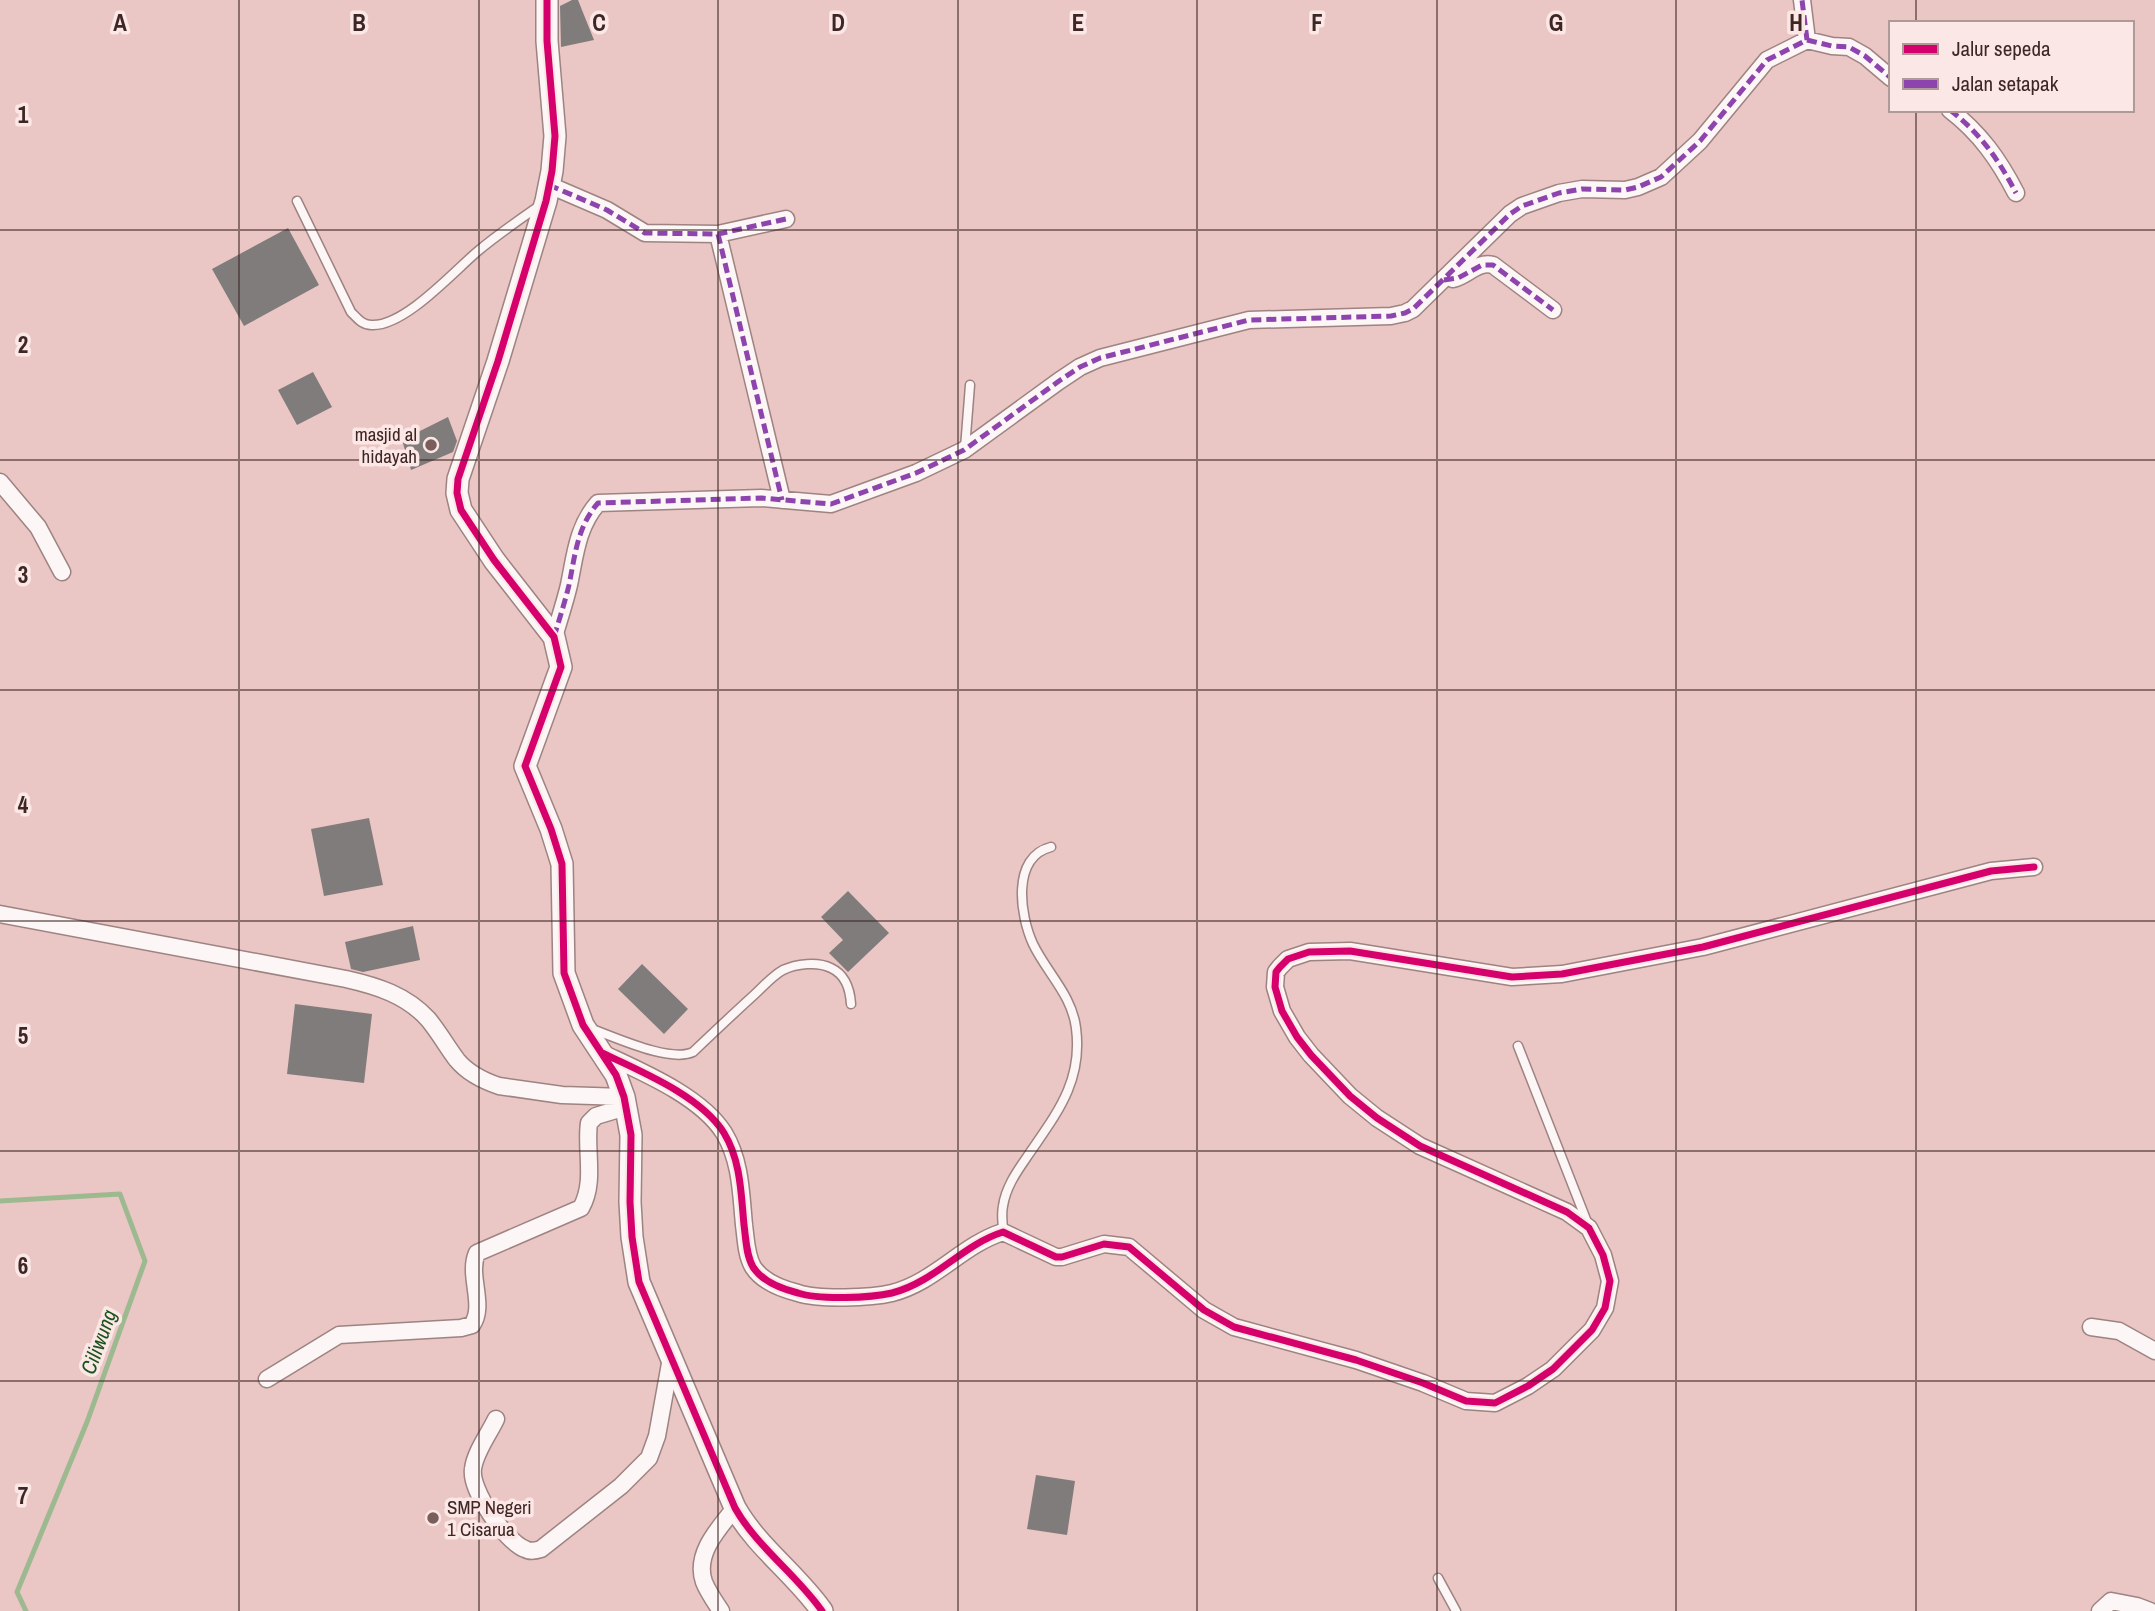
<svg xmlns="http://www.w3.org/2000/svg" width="2155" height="1611" font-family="'Archivo Narrow',sans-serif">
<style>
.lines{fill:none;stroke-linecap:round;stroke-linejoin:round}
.stream{stroke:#9db990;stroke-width:5}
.building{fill:#807c7c}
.lane-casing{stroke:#9d8381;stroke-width:11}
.street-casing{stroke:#9d8381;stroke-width:19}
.secondary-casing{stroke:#9d8381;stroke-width:24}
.lane{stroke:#fcf6f6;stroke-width:8}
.street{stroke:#fcf6f6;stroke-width:16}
.secondary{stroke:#fcf6f6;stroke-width:21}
.quiet{stroke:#8e44ad;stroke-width:5;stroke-dasharray:10 5;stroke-linecap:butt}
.cycleway-casing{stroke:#fbe7e5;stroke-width:11}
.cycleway{stroke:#d6006c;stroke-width:7}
.grid{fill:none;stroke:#3e2624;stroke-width:2;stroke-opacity:0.55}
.poi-dot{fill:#7a5e5c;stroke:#fbe7e5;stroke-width:2.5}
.labels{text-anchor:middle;stroke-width:7;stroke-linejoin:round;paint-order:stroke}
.poi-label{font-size:19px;fill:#3e2624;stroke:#fbe7e5;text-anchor:end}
.water-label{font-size:21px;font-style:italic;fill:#185119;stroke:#fbe7e5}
.grid-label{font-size:23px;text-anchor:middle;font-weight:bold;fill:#3e2624;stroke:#fbe7e5;stroke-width:7;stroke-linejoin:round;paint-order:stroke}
</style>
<rect width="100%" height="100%" fill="#eac6c4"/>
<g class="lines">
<path class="stream" d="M0 1201 120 1194 145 1261 87 1422 17 1592 26 1611"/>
</g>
<path class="building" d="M572 0H578L594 40 561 47 560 6Z
M288 228 319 285 244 326 212 269Z
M313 372 332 407 297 425 278 390Z
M448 417 457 441 453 452 411 470 402 440Z
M369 818 383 885 324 896 311 829Z
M848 891 889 933 848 972 829 953 843 940 821 917Z
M413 926 420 960 363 972 351 969 345 942Z
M642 964 688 1009 664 1034 618 989Z
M295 1004 372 1014 364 1083 287 1074Z
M1036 1475 1075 1481 1067 1535 1027 1529Z"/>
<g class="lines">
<defs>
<path id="lane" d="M297 201 351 312C358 319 363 326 373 325 406 325 453 272 478 251 497 235 519 220 539 206
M965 448 970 385
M592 1029C615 1037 670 1063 693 1052 713 1033 733 1014 754 995 763 987 772 976 783 970 796 964 817 961 831 968 846 975 850 989 851 1004
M1518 1046 1587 1222
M1003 1232C1003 1223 1001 1214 1003 1206 1006 1186 1018 1170 1029 1154 1057 1113 1083 1081 1076 1028 1072 995 1047 973 1033 944 1020 916 1011 857 1051 847
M1438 1578 1456 1611"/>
<path id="street" d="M1807 40 1832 46 1849 47 1865 56 1891 78
M1950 110C1980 133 1999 160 2016 193
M549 185 607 210 645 233 718 234 786 219
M718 234 782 500
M1453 279C1467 276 1477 261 1493 265L1553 310
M0 482 38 527 62 572
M554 637C559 620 565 602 569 585 575 556 577 527 598 503L761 498 831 504 916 473 964 450 1059 381 1080 367 1100 358 1249 320 1391 316 1405 313 1413 309 1510 214 1522 206 1559 193 1582 189 1625 190 1638 187 1661 177 1700 141 1767 60 1807 40 1802 0
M0 914 346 979C377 986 406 995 428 1019 439 1032 447 1047 457 1060 467 1072 484 1081 499 1086L562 1095 624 1097
M602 1053C640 1071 701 1096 724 1133 741 1161 741 1194 744 1225 746 1239 746 1255 753 1267 762 1281 782 1289 798 1293 819 1300 871 1298 892 1293 935 1282 962 1245 1003 1232L1056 1257H1062L1104 1244 1129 1247 1204 1310 1234 1327 1356 1360 1423 1383 1466 1401 1495 1403 1528 1386 1553 1369 1592 1330 1605 1308 1610 1281 1603 1255 1589 1228 1567 1212 1420 1146 1377 1118 1350 1096 1311 1055 1297 1037 1282 1011 1275 987 1276 972 1280 967 1288 959 1309 952 1350 951 1512 977 1562 974 1703 947 1991 871 2034 867
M2091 1327 2119 1331 2155 1351
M267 1379 339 1335 461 1328 472 1325C486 1305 467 1275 477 1253L581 1208C596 1182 585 1150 589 1123L596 1116 626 1107
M496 1419C489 1434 475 1452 473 1469 470 1490 505 1541 525 1549 530 1552 535 1551 541 1549L621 1486 649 1458 657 1436 671 1358
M721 1611C715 1602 708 1592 704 1582 694 1554 719 1528 735 1508
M2100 1611 2111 1601 2137 1606 2150 1611"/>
<path id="secondary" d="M547 0V41L555 136 552 171 546 201 498 361 458 479 457 493 461 510 494 560 554 637 561 667 525 766 551 829 562 864 564 973 583 1025 616 1075 624 1097 631 1135 630 1202 632 1237 639 1282 735 1508C757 1547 796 1574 822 1611"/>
</defs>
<use href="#lane" class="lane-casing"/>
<use href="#street" class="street-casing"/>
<use href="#secondary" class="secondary-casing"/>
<use href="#lane" class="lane"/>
<use href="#street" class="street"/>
<use href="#secondary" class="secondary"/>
<path class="quiet" d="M1807 40 1832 46 1849 47 1865 56 1891 78
M1950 110C1980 133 1999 160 2016 193
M549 185 607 210 645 233 718 234 786 219
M718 234 782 500
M1444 280 1458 278 1482 265H1493L1553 310
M554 637C559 620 565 602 569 585 575 556 577 527 598 503L761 498 831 504 916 473 964 450 1059 381 1080 367 1100 358 1249 320 1391 316 1405 313 1413 309 1510 214 1522 206 1559 193 1582 189 1625 190 1638 187 1661 177 1700 141 1767 60 1807 40 1802 0"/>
<defs>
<path id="cycleway" d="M547 0V41L555 136 552 171 546 201 498 361 458 479 457 493 461 510 494 560 554 637 561 667 525 766 551 829 562 864 564 973 583 1025 616 1075 624 1097 631 1135 630 1202 632 1237 639 1282 735 1508C757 1547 796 1574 822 1611
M602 1053C640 1071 701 1096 724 1133 741 1161 741 1194 744 1225 746 1239 746 1255 753 1267 762 1281 782 1289 798 1293 819 1300 871 1298 892 1293 935 1282 962 1245 1003 1232L1056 1257H1062L1104 1244 1129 1247 1204 1310 1234 1327 1356 1360 1423 1383 1466 1401 1495 1403 1528 1386 1553 1369 1592 1330 1605 1308 1610 1281 1603 1255 1589 1228 1567 1212 1420 1146 1377 1118 1350 1096 1311 1055 1297 1037 1282 1011 1275 987 1276 972 1280 967 1288 959 1309 952 1350 951 1512 977 1562 974 1703 947 1991 871 2034 867"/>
</defs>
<use href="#cycleway" class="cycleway-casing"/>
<use href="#cycleway" class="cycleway"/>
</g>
<path class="grid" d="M239 0V1611M479 0V1611M718 0V1611M958 0V1611M1197 0V1611M1437 0V1611M1676 0V1611M1916 0V23M1916 110V1611M0 230H2155M0 460H2155M0 690H2155M0 921H2155M0 1151H2155M0 1381H2155"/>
<g class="poi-dot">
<circle cx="431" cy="445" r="7"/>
<circle cx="433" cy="1518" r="7"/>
</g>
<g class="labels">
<g class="poi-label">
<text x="417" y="441">masjid al<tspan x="417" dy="22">hidayah</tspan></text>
<text x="447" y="1514" text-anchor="start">SMP Negeri<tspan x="447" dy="22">1 Cisarua</tspan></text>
</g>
<g class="water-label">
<text transform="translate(99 1342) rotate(-70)" y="7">Ciliwung</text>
</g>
</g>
<g class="grid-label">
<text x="120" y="31">A</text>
<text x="359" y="31">B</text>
<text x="599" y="31">C</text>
<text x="838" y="31">D</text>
<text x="1078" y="31">E</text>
<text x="1317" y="31">F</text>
<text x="1556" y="31">G</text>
<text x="1796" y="31">H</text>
<text x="23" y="123">1</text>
<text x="23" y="353">2</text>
<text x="23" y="583">3</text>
<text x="23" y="813">4</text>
<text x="23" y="1044">5</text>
<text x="23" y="1274">6</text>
<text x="23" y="1504">7</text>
</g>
<rect x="1889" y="21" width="245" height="91" fill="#fbe7e5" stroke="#af9a98" stroke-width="2"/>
<rect x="1903" y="44" width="35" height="10" fill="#d6006c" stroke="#af9a98" stroke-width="2"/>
<text x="1952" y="56" font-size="21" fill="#3e2624">Jalur sepeda</text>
<rect x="1903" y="79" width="35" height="10" fill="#8e44ad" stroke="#af9a98" stroke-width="2"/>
<text x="1952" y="91" font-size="21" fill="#3e2624">Jalan setapak</text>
</svg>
